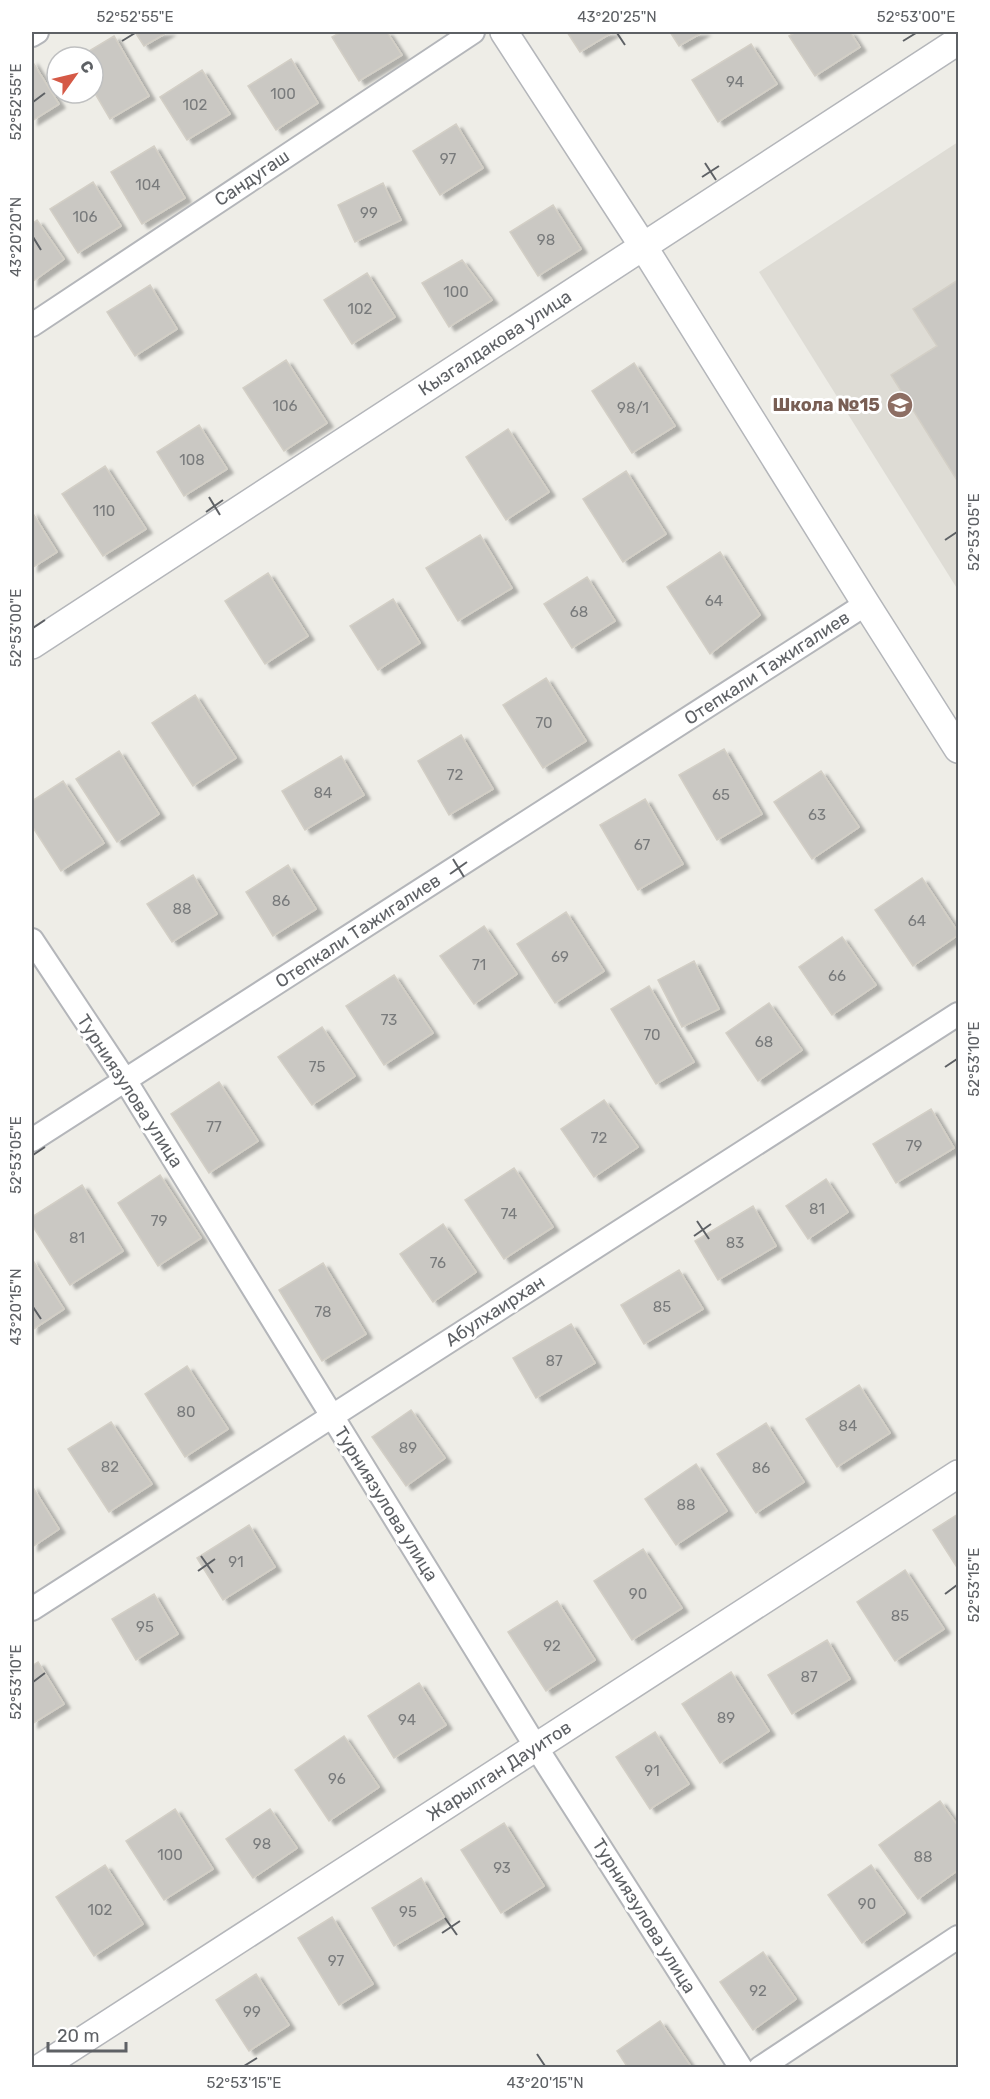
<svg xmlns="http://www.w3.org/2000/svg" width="990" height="2099" font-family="Rubik,sans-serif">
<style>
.education{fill:#dedcd5}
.building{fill:#cac8c3;stroke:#d3cfc6;stroke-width:1.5;filter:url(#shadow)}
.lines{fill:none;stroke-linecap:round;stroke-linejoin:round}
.minor-casing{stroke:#b4b6ba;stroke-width:26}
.tertiary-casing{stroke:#b4b6ba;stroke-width:30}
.minor{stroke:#fff;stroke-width:22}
.tertiary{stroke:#fff;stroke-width:27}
.ticks{fill:none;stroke:#5e6165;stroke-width:2}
.labels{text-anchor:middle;stroke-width:6;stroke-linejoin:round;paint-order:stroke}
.number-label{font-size:15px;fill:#797b7c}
.street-label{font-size:18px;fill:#5e6165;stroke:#fff}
.education-label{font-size:18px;font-weight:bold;fill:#785e54;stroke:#fff;text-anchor:end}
.neatline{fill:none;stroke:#5e6165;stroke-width:2}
.ticks-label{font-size:15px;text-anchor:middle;fill:#5e6165}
</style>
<defs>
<filter id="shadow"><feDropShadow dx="6" dy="4" stdDeviation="1.5" flood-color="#0004"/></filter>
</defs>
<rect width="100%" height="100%" fill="#eeede7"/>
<path class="education" d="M958 142V590L759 272Z"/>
<path class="building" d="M135 32H168L144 46Z
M341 32H387L402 55 359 81 332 37Z
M567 32H613L580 52Z
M670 32H703L679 46Z
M796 32H850L860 47 815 76 789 36Z
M114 36 149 96 110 119 93 90V57H79Z
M751 44 777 84 718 122 692 80Z
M291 59 318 103 276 130 248 86Z
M32 61 59 104 32 121Z
M202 70 230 114 187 140 160 97Z
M456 124 483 168 440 195 413 151Z
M154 146 185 198 142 224 111 172Z
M93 182 121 226 78 253 50 209Z
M383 183 401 220 355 242 338 205Z
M553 205 581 249 538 276 510 232Z
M37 220 64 259 32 282V224Z
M462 260 492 300 449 327 422 283Z
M367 273 395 317 352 344 324 300Z
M958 280V482L891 375 937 346 913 309Z
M150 285 177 329 135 356 107 312Z
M286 360 327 423 284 451 243 388Z
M634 363 675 426 632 453 592 391Z
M199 425 227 469 184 496 157 452Z
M508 429 549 492 506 520 466 457Z
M105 466 146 529 103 556 62 494Z
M626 471 666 534 623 562 583 499Z
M32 512 57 552 32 568Z
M480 535 512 588 458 621 426 568Z
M720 552 760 615 710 654 667 587Z
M268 573 308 636 265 664 225 601Z
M587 577 615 621 572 648 544 604Z
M393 599 420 643 378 670 350 626Z
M546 678 586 741 543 768 503 705Z
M195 695 236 758 193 786 152 723Z
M461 735 493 789 449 815 418 761Z
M724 749 762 814 717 840 679 775Z
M119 751 159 814 117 842 76 779Z
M341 756 364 795 305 830 282 791Z
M821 771 859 827 812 859 774 802Z
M63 781 104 843 61 871 32 826V801Z
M645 799 683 864 638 890 600 825Z
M288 865 316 909 273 936 246 892Z
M193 875 217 914 172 942 147 904Z
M922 878 958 932V935L913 966 875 910Z
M566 912 604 971 555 1003 517 944Z
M484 926 517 974 474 1004 440 956Z
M842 937 876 985 832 1015 799 967Z
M694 961 719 1009 682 1027 658 980Z
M394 975 433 1033 384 1065 346 1006Z
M649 986 694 1062 656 1084 611 1009Z
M769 1003 802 1050 758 1081 726 1033Z
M322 1027 355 1076 312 1105 278 1057Z
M219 1082 258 1141 209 1173 171 1114Z
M604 1100 638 1147 594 1177 561 1129Z
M931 1109 954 1148 896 1183 873 1144Z
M514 1168 553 1227 504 1259 465 1200Z
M160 1175 201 1238 158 1266 118 1203Z
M826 1179 848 1212 808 1239 786 1206Z
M82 1185 123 1251 70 1285 32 1225V1217Z
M753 1206 776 1246 718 1280 695 1241Z
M443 1224 476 1272 433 1302 400 1254Z
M32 1259 64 1309 32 1330Z
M323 1263 366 1334 322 1361 279 1290Z
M679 1270 703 1309 644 1344 621 1305Z
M571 1324 595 1363 536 1398 513 1358Z
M187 1366 228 1429 185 1457 145 1394Z
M859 1385 890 1433 837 1467 806 1419Z
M411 1410 445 1458 406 1486 372 1437Z
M111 1422 152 1484 109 1512 68 1449Z
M766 1423 804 1482 756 1513 717 1454Z
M696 1464 727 1511 676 1545 645 1499Z
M32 1486 59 1529 32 1547Z
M958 1514V1569L933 1530Z
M249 1525 275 1567 223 1600 197 1558Z
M643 1549 682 1608 632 1640 594 1581Z
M905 1570 944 1629 895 1661 857 1602Z
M154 1594 178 1634 136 1660 112 1619Z
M557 1601 595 1660 546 1691 508 1632Z
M827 1640 850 1679 792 1714 768 1675Z
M38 1662 64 1704 32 1724V1666Z
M731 1672 769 1731 720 1763 682 1704Z
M419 1683 446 1725 394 1758 368 1716Z
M655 1732 689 1784 650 1809 616 1757Z
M344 1736 379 1787 329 1821 295 1770Z
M940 1801 958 1826V1870L918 1899 879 1845Z
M175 1809 213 1869 164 1900 126 1841Z
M270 1809 297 1848 253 1878 226 1839Z
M504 1823 544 1886 501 1913 461 1850Z
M105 1865 143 1924 94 1956 56 1897Z
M871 1865 905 1913 862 1943 828 1895Z
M421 1878 444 1917 394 1946 372 1908Z
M332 1917 373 1984 339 2005 298 1938Z
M763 1952 796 1999 753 2030 720 1982Z
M256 1974 289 2025 249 2051 216 2000Z
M660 2021 692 2068H628L617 2051Z"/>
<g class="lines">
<defs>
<path id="minor" d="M32 35 37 32
M32 325 473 32
M32 940 125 1080 536 1747 741 2068
M32 1140 866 604
M32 1609 958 1014
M760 2068 958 1937"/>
<path id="tertiary" d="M504 32 643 246 866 604 958 749
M32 645 958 41
M40 2068 958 1474"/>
</defs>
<use href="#minor" class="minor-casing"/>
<use href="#tertiary" class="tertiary-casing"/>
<use href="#minor" class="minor"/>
<use href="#tertiary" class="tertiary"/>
</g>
<path class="ticks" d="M617 33 625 45M122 41 135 33M903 41 916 33M33 102 45 93M705 163 716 180M702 177 719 166M33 237 41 250M209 497 220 515M206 512 223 500M945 540 957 532M33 628 45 620M453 859 464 877M450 874 467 862M945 1067 957 1059M33 1155 45 1147M697 1221 709 1239M694 1236 711 1224M33 1307 41 1319M201 1556 213 1573M198 1571 215 1559M945 1594 957 1585M33 1682 45 1673M445 1918 457 1935M442 1933 460 1921M537 2054 545 2066M244 2066 257 2058"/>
<defs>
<symbol id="school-disc" viewBox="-11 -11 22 22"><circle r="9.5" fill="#8d6e63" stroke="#fff"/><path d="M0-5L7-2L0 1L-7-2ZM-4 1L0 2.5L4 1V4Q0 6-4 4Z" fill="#fff"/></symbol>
</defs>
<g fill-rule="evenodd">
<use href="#school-disc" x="885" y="390" width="30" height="30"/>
</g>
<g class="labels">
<g class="number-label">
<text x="735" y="87">94</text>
<text x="283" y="99">100</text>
<text x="195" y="110">102</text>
<text x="448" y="164">97</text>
<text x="148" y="190">104</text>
<text x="369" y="218">99</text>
<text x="85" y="222">106</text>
<text x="546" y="245">98</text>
<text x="456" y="297">100</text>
<text x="360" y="314">102</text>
<text x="285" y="411">106</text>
<text x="633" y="413">98/1</text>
<text x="192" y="465">108</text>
<text x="104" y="516">110</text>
<text x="714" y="606">64</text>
<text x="579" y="617">68</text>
<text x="544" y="728">70</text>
<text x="455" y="780">72</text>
<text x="323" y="798">84</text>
<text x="721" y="800">65</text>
<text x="817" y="820">63</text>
<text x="642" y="850">67</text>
<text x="281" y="906">86</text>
<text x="182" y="914">88</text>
<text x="917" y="926">64</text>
<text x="560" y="962">69</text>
<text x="479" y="970">71</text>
<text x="837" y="981">66</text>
<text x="389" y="1025">73</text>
<text x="652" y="1040">70</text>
<text x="764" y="1047">68</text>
<text x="317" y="1072">75</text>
<text x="214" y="1132">77</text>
<text x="599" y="1143">72</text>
<text x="914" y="1151">79</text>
<text x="817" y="1214">81</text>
<text x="509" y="1219">74</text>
<text x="159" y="1226">79</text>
<text x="77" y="1243">81</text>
<text x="735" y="1248">83</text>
<text x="438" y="1268">76</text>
<text x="662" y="1312">85</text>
<text x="323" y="1317">78</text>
<text x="554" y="1366">87</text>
<text x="186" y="1417">80</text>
<text x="848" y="1431">84</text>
<text x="408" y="1453">89</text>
<text x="110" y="1472">82</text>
<text x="761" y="1473">86</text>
<text x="686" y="1510">88</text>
<text x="236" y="1567">91</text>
<text x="638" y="1599">90</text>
<text x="900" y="1621">85</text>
<text x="145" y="1632">95</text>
<text x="552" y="1651">92</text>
<text x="809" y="1682">87</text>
<text x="726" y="1723">89</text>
<text x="407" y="1725">94</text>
<text x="652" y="1776">91</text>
<text x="337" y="1784">96</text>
<text x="262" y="1849">98</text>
<text x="170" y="1860">100</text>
<text x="923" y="1862">88</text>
<text x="502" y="1873">93</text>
<text x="867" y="1909">90</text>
<text x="100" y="1915">102</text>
<text x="408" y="1917">95</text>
<text x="336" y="1966">97</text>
<text x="758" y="1996">92</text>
<text x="252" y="2017">99</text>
</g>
<g class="street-label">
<text transform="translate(252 178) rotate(-34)" y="6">Сандугаш</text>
<text transform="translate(495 343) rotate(-33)" y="6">Кызгалдакова улица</text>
<text transform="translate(767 668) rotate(-33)" y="6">Отепкали Тажигалиев</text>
<text transform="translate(358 931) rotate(-33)" y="6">Отепкали Тажигалиев</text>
<text transform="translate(130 1091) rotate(57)" y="6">Турниязулова улица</text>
<text transform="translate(495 1311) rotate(-33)" y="6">Абулхаирхан</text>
<text transform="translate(386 1504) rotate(58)" y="6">Турниязулова улица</text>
<text transform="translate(499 1771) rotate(-33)" y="6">Жарылган Дауитов</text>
<text transform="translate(644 1916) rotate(58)" y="6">Турниязулова улица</text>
</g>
<g class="education-label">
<text x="880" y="411">Школа №15</text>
</g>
</g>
<rect width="990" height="2099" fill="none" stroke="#ffffff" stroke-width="66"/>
<g transform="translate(75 75) rotate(56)"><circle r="28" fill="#ffffff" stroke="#bfc0c1" stroke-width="1.5"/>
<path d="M0-4.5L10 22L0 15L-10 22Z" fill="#d55946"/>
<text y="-9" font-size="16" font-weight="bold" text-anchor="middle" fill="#5e6165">С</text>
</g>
<path d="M48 2042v9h78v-9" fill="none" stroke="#5e6165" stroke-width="3"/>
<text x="57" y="2042" font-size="18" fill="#5e6165" stroke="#ffffff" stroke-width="4.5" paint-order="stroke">20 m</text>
<rect x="33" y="33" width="924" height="2033" class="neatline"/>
<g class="ticks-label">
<text x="135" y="22">52°52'55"E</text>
<text x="617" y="22">43°20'25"N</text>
<text x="916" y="22">52°53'00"E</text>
<text transform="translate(16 102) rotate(-90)" y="5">52°52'55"E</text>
<text transform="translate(16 237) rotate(-90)" y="5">43°20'20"N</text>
<text transform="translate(974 532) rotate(-90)" y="5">52°53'05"E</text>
<text transform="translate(16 628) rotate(-90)" y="5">52°53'00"E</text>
<text transform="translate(974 1059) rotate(-90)" y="5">52°53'10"E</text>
<text transform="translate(16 1155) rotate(-90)" y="5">52°53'05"E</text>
<text transform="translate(16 1307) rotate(-90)" y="5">43°20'15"N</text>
<text transform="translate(974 1585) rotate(-90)" y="5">52°53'15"E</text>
<text transform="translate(16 1682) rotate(-90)" y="5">52°53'10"E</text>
<text x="244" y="2088">52°53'15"E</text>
<text x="545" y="2088">43°20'15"N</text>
</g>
</svg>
